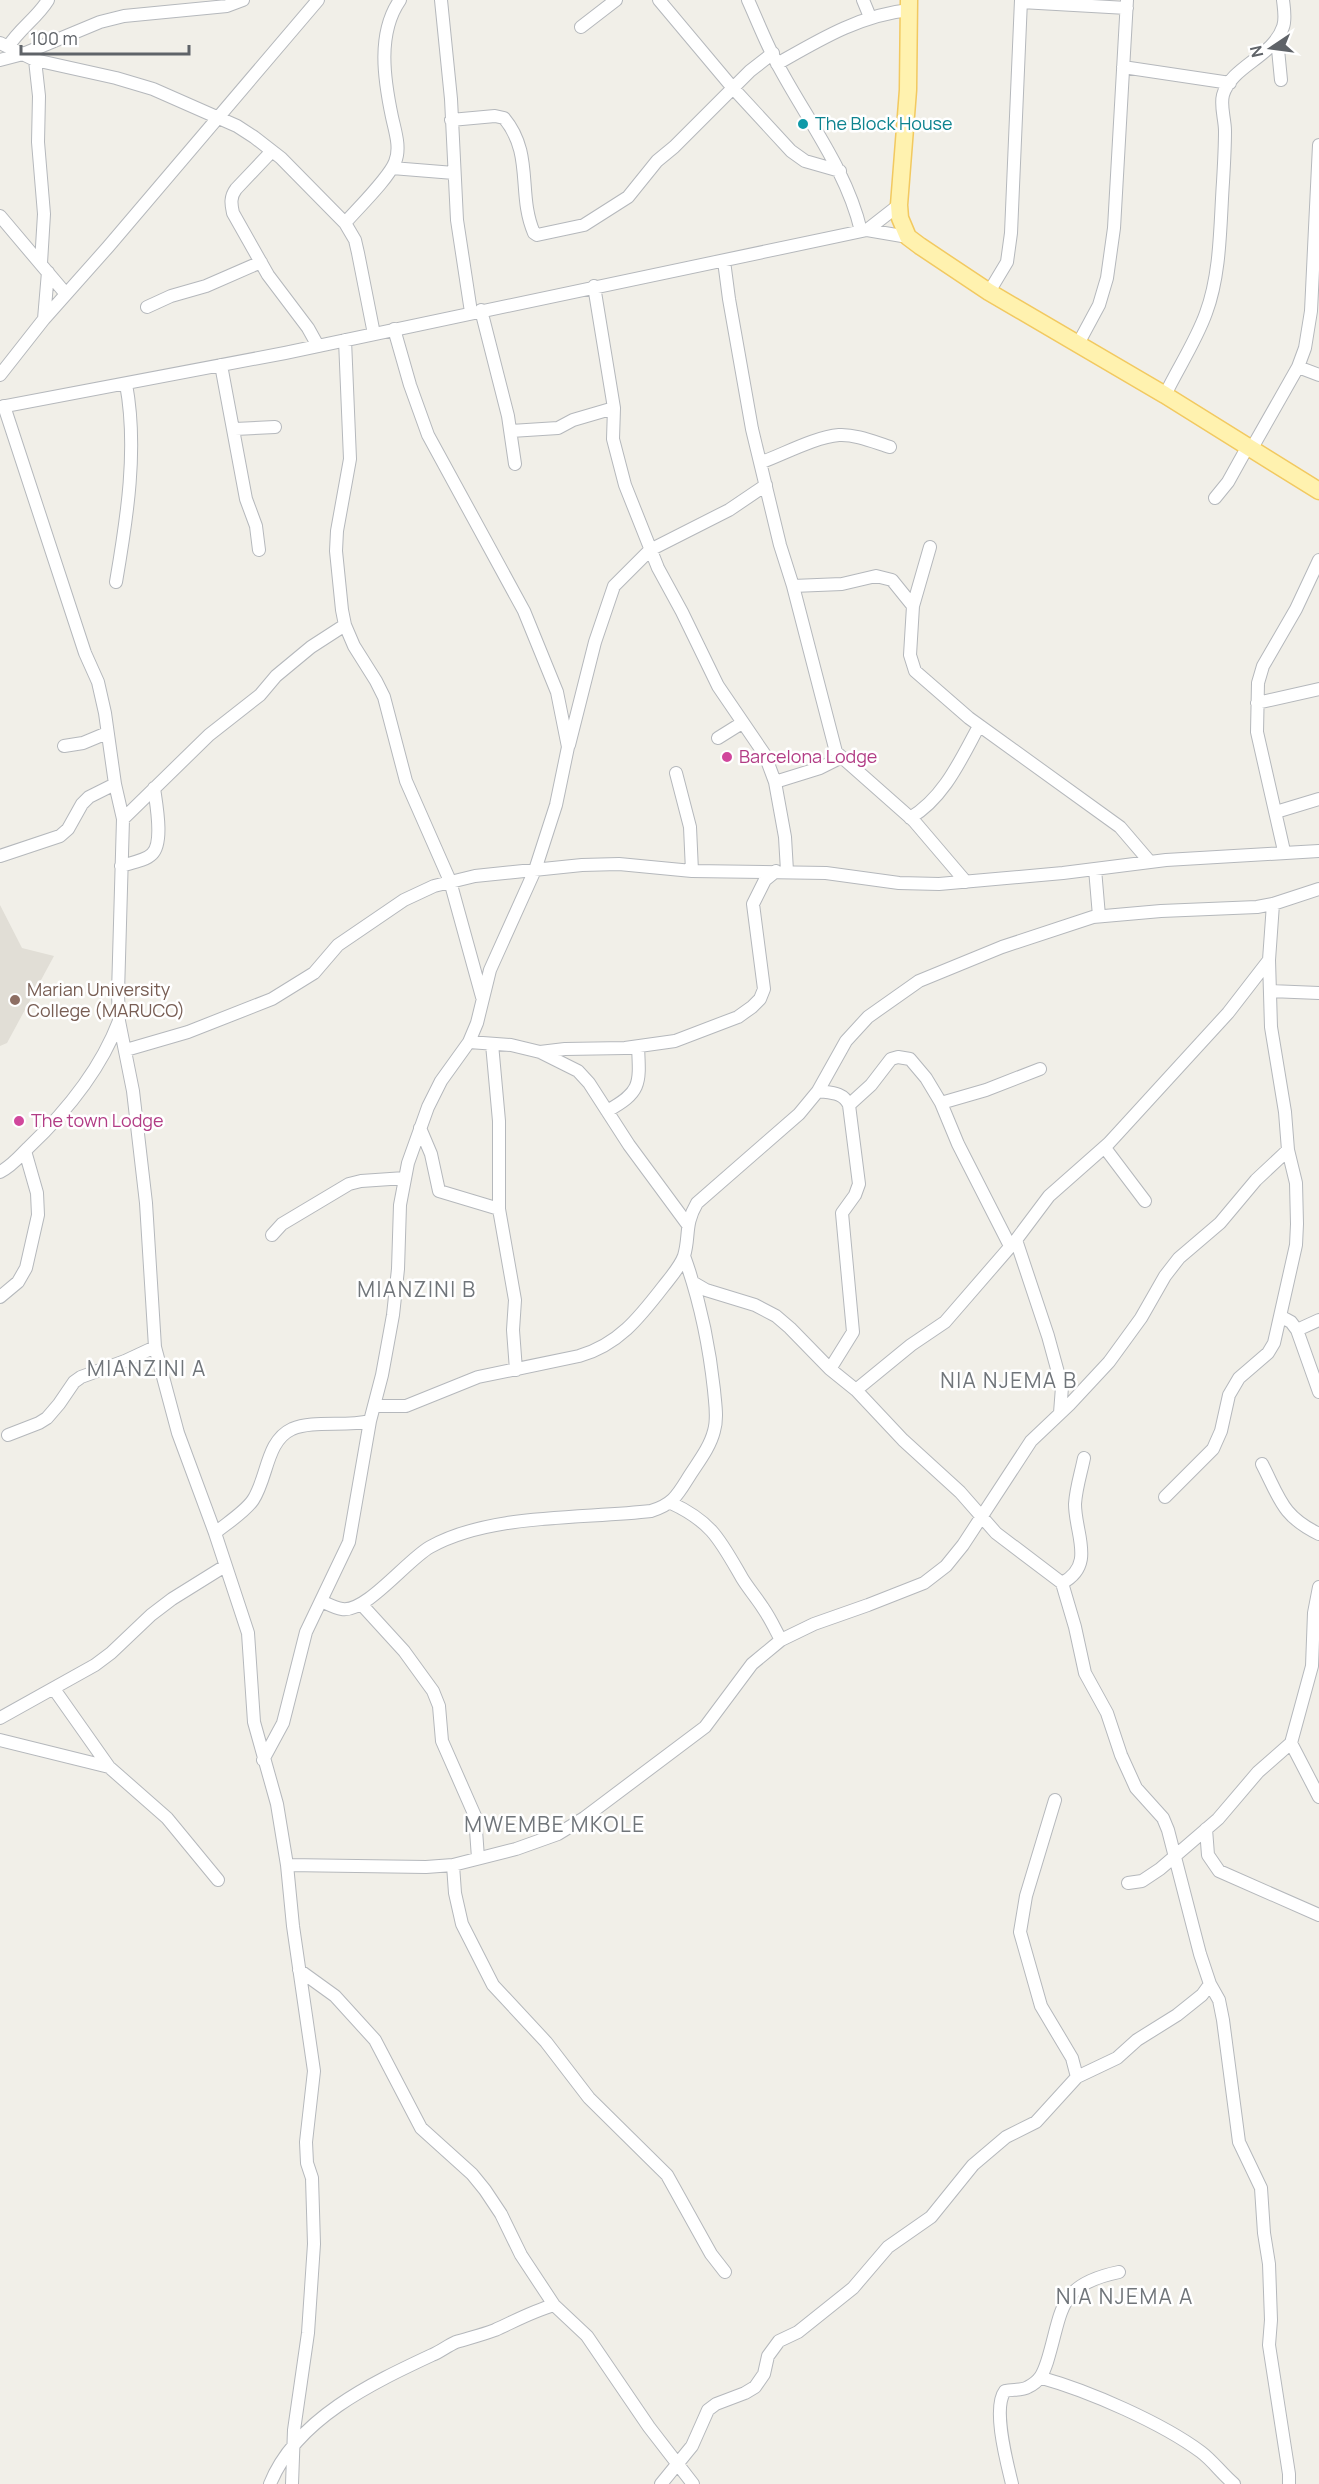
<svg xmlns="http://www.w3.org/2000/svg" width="1319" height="2484" font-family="Manrope,sans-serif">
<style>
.education{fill:#e1ded6}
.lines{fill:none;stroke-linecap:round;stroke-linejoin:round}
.minor-casing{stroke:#b5b8bc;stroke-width:14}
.major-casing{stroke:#f2c960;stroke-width:19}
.minor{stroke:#fff;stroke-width:12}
.major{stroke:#fff2af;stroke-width:16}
.culture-dot{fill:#0f9aa8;stroke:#fff;stroke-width:2}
.hotel-dot{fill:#d1479c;stroke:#fff;stroke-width:2}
.education-dot{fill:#8d6e63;stroke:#fff;stroke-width:2}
.labels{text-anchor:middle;stroke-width:5;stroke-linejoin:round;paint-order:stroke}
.culture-label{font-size:18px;fill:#0d838f;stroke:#fff;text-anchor:start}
.hotel-label{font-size:18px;fill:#b23c85;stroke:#fff;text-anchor:start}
.education-label{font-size:18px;fill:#785e54;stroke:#fff;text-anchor:start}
.quarter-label{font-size:21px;letter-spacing:1.5px;fill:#70757a;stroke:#fff}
</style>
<rect width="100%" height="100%" fill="#f1efe8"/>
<path class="education" d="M0 905 22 948 54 956 7 1043 0 1046Z"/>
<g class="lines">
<defs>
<path id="minor" d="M441 0 451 99 457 220 471 312
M659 0 732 87 791 151 805 161 840 171
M748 0C758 22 767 46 779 67 808 121 847 171 861 231
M863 0 870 17
M1021 2 1127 8
M581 27 616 0
M1277 39 1281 80
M0 43 35 60 116 78 153 89 237 126 254 137 281 158 345 223 355 240 358 253 374 334
M8 47C19 29 37 18 48 0
M0 60 23 54 100 22 124 16 227 6 243 0
M35 60 39 96 38 142 44 214 41 263
M777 64C819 40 860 15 909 10
M1123 67 1230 83
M451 120 495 116 504 118C534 154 517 194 534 233L537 235 584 225 628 197 657 161 674 147 750 71 773 53
M272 151 236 189C230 197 231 204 233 213L268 275 308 328 318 346
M392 168 454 173
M0 216 66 294
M345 223C358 208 389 178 395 162 401 148 395 131 392 117 384 79 377 33 400 0
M867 230 899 205
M724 261 729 299 752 429 780 545 793 586 836 752 914 821 966 882
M594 286 614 408 613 439 625 485 658 568 682 612 718 686 765 755 775 782 785 837 787 871
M989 292 1007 262 1011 233 1021 0
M147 307 171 296 206 286 261 262
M481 310 508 416 515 464
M44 319 48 272
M345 340 350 459 337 531 336 551 342 610 345 625 354 646 376 681 384 697 406 781 450 881 482 997
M1078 344 1099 305 1107 278 1114 228 1127 0
M221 365 246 499 256 526 259 550
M1298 367 1319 375
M0 375 44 319 108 247 318 0
M1165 395C1178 368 1196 341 1206 313 1221 273 1220 224 1223 182 1224 165 1225 148 1225 131 1225 119 1220 106 1223 95 1231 66 1273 57 1283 27 1286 19 1284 9 1283 0
M4 406 85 653 98 682 105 713 115 784 123 819 118 993 119 1021 133 1091 146 1203 155 1347 178 1433 215 1533 248 1633 254 1722 277 1804 287 1865 293 1926 314 2071 306 2142 307 2163 312 2178 314 2244 308 2333 294 2430 292 2484
M0 407 285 353 867 230 908 237
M235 429 275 427
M511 431 558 428 573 420 614 408
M1252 448 1298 367 1305 348 1311 311 1319 145
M762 462C784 454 815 437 839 435 855 434 874 442 890 447
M1215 498 1228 482 1248 446
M930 547 913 606 910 655 915 671 969 718 1120 827 1150 862
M116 582C127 518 138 448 126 384
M793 586 842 584 876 576 892 580 913 606
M1257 703 1319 689
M718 738 742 723
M569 745 595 642 614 586 650 550 729 510 766 485
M64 746 83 743 107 733
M676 773 690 827 692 871
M775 782 820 768 840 758
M1276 812 1319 799
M910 818C944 798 961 759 979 726
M123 819 209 735 260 695 276 676 311 647 345 625
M1284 851 1257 732 1258 683 1263 666 1296 609 1319 560
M0 856 60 836 68 829 82 804 89 797 115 784
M121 866C130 863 145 861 152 854 164 843 156 803 154 788
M1095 869 1099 916
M1270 991 1319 993
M469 1042 511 1045 540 1052 578 1071 589 1083 629 1145 688 1225
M492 1044 499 1121V1209L515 1300 513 1330 516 1370
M126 1050 188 1032 272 999 314 973 338 945 404 900 434 886 475 876 582 865 619 864 692 871 826 873 899 883 939 884 1063 873 1166 860 1319 851
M540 1052 565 1049 625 1048 675 1041 738 1017 752 1007 760 999 764 989 753 904 765 880 776 871
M818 1091C831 1093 843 1092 849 1105L859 1184 855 1195 842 1213 853 1332 830 1369
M941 1103 986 1090 1040 1069
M849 1105 871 1085 891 1059 898 1057 910 1059 926 1078 941 1103 958 1144 1010 1246
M607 1111C641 1092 640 1085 638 1047
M420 1128 431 1154 439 1191 499 1209
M1105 1148 1145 1201
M0 1172C12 1166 19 1157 28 1148 66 1112 100 1071 119 1021
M272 1235 282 1224 349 1184 361 1181 405 1178
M1016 1240 1048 1336 1062 1387 1060 1413
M694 1283 706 1290 755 1305 776 1316 790 1328 830 1369 856 1390 903 1440 960 1492 996 1533 1062 1583 1075 1627 1085 1673 1107 1713 1121 1755 1136 1788 1163 1818 1168 1830 1200 1954 1210 1984 1219 2000 1223 2020 1239 2142 1261 2188 1264 2233 1269 2264 1271 2320 1269 2345 1289 2474V2484
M0 1297 18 1282 26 1268 38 1215 37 1193 25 1151
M1280 1316 1291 1322 1297 1330 1319 1392
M1297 1330 1319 1320
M856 1390 911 1345 945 1322 1016 1240 1049 1196 1109 1143 1228 1013 1269 960
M374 1406H406L478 1377 579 1356C618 1345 639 1318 663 1287 670 1278 680 1267 684 1256 690 1236 684 1225 697 1203L799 1114 818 1091 846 1041 868 1017 919 981 1002 947 1093 917 1161 911 1257 907 1273 904 1319 889
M8 1435 39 1423 47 1418 59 1404 74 1382 81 1377 125 1361 155 1347
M1262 1464C1280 1499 1282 1516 1319 1534
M1165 1497 1213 1449 1221 1431 1229 1395 1239 1378 1268 1353 1274 1343 1296 1245 1297 1224 1296 1183 1288 1150 1285 1112 1271 1027 1269 960 1273 904
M671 1503C712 1522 720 1540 742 1578 748 1588 756 1597 763 1608 770 1618 775 1629 781 1640
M215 1533C227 1523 245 1512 253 1500 268 1477 266 1441 292 1429 314 1420 345 1427 370 1421
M1062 1583C1096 1565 1075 1534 1075 1504 1076 1488 1081 1473 1084 1458
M321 1601C328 1604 335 1608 342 1609 366 1613 407 1560 430 1547 491 1513 583 1519 651 1511 674 1504 678 1494 690 1475 699 1461 710 1447 714 1431 718 1418 715 1403 714 1390 709 1344 700 1300 684 1256
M362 1605 404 1651 433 1691 439 1706 442 1741 475 1816 478 1858
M54 1689 109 1767 167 1818 218 1880
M0 1718 95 1665 111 1653 151 1615 172 1599 225 1566
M0 1740 109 1767
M1291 1743 1319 1797
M263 1760 283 1723 306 1632 349 1542 370 1421 382 1375 393 1315 398 1269 400 1205 408 1163 428 1107 441 1081 469 1042 477 1023 490 970 535 870 556 805 568 747 557 692 524 611 428 435 410 385 394 329
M1055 1800 1026 1896 1020 1932 1041 2006 1072 2058 1077 2077
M1206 1829 1208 1855 1219 1871 1319 1915
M287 1865 426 1867 453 1865 516 1849 558 1834 584 1818 705 1727 752 1664 781 1640 814 1624 868 1605 924 1583 946 1566 963 1545 1031 1441 1069 1405 1109 1362 1141 1318 1165 1276 1179 1258 1220 1223 1256 1180 1288 1150
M453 1865 455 1893 462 1924 493 1985 546 2042 589 2098 667 2175 711 2254 725 2272
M1128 1883 1142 1881 1160 1869 1218 1819 1258 1772 1291 1743 1312 1666 1314 1613 1319 1587
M299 1970 335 1996 375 2040 421 2128 472 2174 485 2190 501 2214 521 2255 554 2305 587 2336 649 2427 693 2484
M1042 2378C1089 2391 1162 2423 1201 2452 1213 2461 1222 2474 1234 2484
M270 2484C296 2419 372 2383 432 2355 440 2352 447 2346 456 2342 469 2338 482 2335 495 2330 515 2321 533 2311 554 2305
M661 2484 692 2446 708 2410 716 2404 745 2393 755 2387 764 2374 768 2356 779 2341 798 2332 853 2288 888 2247 931 2217 973 2165 1006 2137 1036 2122 1077 2077 1117 2058 1137 2040 1177 2015 1202 1995 1210 1984
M1012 2484C1007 2463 992 2408 1005 2391 1013 2389 1021 2391 1028 2387 1040 2381 1043 2374 1047 2362 1063 2311 1056 2285 1119 2272"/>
<path id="major" d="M909 0 908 90 899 205 900 218 908 237 920 246 989 292 1165 395 1319 491"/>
</defs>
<use href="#minor" class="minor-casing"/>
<use href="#major" class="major-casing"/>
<use href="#minor" class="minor"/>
<use href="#major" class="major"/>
</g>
<circle class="culture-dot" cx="803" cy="124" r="6"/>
<g class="hotel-dot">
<circle cx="727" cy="757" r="6"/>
<circle cx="19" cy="1121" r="6"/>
</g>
<circle class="education-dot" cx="15" cy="1000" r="6"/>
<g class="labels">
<g class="culture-label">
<text x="815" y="130">The Block House</text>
</g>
<g class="hotel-label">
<text x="739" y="763">Barcelona Lodge</text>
<text x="31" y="1127">The town Lodge</text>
</g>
<g class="education-label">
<text x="27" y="996">Marian University<tspan x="27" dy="21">College (MARUCO)</tspan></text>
</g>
<g class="quarter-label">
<text x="417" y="1297">MIANZINI B</text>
<text x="147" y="1376">MIANZINI A</text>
<text x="1009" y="1388">NIA NJEMA B</text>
<text x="555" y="1832">MWEMBE MKOLE</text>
<text x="1125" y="2304">NIA NJEMA A</text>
</g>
</g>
<g transform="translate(1271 48) rotate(257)" stroke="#ffffff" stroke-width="4.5" paint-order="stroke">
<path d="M0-4.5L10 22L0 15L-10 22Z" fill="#5f6368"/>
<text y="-9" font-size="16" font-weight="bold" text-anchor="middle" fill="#5f6368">N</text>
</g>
<path d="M21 45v9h168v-9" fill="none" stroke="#5f6368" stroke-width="3"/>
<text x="30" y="45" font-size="18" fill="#5f6368" stroke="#ffffff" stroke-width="4.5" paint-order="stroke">100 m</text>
</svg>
